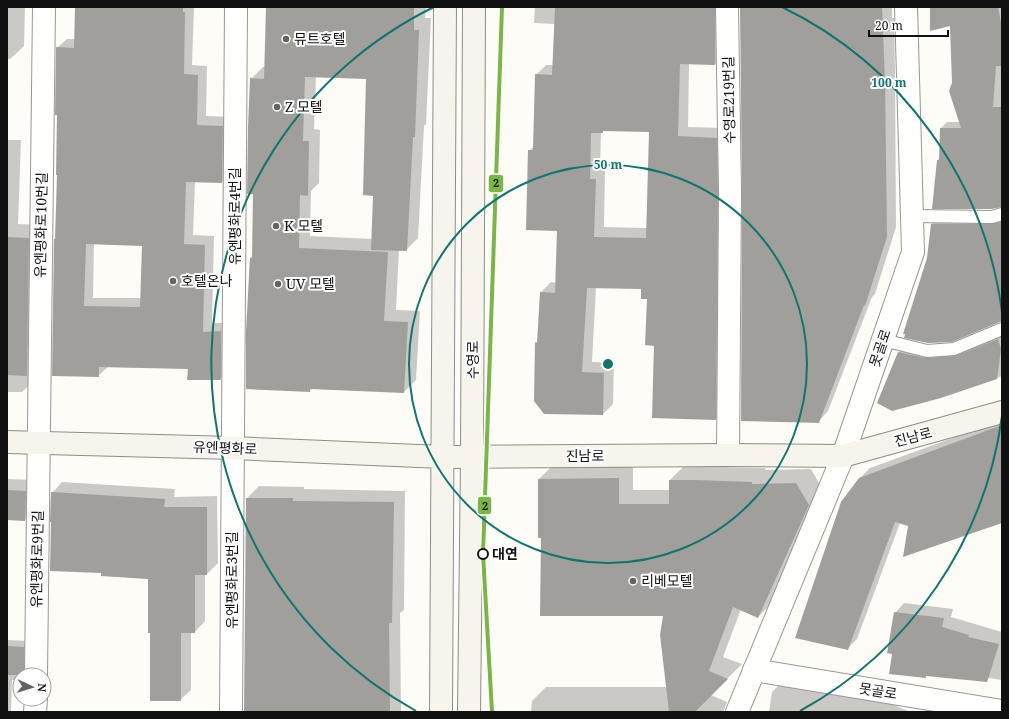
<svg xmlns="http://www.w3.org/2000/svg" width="1009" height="719" font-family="'Noto Serif','Noto Sans KR',serif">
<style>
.shadow{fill:#0003;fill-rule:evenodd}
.building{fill:#a19f9c;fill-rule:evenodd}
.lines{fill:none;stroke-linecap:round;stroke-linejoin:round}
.service-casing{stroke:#979795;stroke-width:14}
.minor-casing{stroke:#979795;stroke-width:24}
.tertiary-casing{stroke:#979795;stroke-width:24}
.secondary-casing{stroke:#8e8d8b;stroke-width:24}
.service{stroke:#fffffe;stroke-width:12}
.minor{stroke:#fffffe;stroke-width:22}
.tertiary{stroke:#fffffe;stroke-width:22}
.secondary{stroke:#f6f4eb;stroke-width:22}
.metro-1-casing{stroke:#fff;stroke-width:7}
.metro-1{stroke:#7bb645;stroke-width:4}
.ring{fill:none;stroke:#0f766e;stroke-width:2}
.poi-dot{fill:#646362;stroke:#fff;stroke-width:1.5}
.stop-dot{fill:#fff;stroke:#111;stroke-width:2}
.labels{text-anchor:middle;stroke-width:4;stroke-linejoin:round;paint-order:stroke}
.poi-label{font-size:14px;fill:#111;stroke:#fff;text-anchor:start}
.street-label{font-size:14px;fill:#111;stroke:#fff}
.stop-label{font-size:14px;font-weight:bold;fill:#111;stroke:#fff;text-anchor:start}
.centre{fill:#0f766e;stroke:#fff;stroke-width:2}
.ring-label{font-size:12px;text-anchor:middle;font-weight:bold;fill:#0f766e;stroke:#fff;stroke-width:4;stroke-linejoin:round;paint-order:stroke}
.line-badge{stroke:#fff;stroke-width:1.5}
.pale-badge-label{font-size:11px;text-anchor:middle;font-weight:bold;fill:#111}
</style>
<rect width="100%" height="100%" fill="#fdfcf7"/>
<path class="shadow" d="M7 7H25L24 46 10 59H7Z
M76 7H194L192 65 207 66 206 116 231 117V172L222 182 195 181 193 235 214 236 212 323H230V370L220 379 189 368 108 367 98 376 56 238 58 174 57 48 67 39H75ZM94 244 143 245 142 298H93Z
M267 7H426L425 18H431L426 124 424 126 418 238 406 250H399L396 310 420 311 416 380 404 392 312 388 310 391 247 331 250 258 253 255 254 193 251 79 263 67H265ZM316 76 367 78 374 195 372 239 310 236 311 191 319 183 320 130 314 129Z
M535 7H724L725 54 715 64H689L688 127 726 128 725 409 715 419 656 345 648 298 642 288 596 287 592 362 614 363 613 404 603 414 536 343 538 340 541 292 551 282 556 283 558 230 529 151 534 146 536 75 546 65H554L555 24 534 23ZM605 130 650 131 647 228 604 227 605 169H600L601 132Z
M741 7H892V18H894L895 71 896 227 875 294 872 297 828 411 818 422 744 192Z
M931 7H1002V204L933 208 938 160 940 157 941 128 947 122H960L953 83 951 25Z
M7 140H21L18 224 42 225 35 379 22 392H7Z
M939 216 1002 217V321L928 258 932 224Z
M1002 333V376L973 386 878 403 899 352 907 344 934 351Z
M1002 420V522L909 525 900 523 857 639 847 649 860 478 870 468Z
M633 464V490H670V480L684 466 766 468 765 470 811 469 823 490 772 603 758 617 741 609 723 657 742 664 711 695 727 702 723 712H531L532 701 546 687H667L664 615 542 537 539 479 553 465Z
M7 479 37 480 36 509 25 520 7 519Z
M62 482 175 489 174 497 217 496 218 563 207 574H205V621L195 632H191V690L180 700 151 632 149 578 102 572 52 493Z
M259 486 304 487V489L405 491 404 610 400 613 401 712H245L247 498Z
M904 603 953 609 951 617 1002 632V680L989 678 987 680 927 675 925 677 893 653 895 613Z
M7 640 30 641 31 675H20V681L12 680 11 712H7Z
M780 684 876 697 910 712H769L772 692Z"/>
<path class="building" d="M75 7H183V12H185L184 74 198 75 197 125 223 126 222 183 186 182 184 244 205 245 203 332 221 331V380H187L188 369 99 367V377L52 376 54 239H55L57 175H56L57 115H55L56 47 74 48ZM86 244 142 246 140 307 84 306Z
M266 7H414V30H419L415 137H413L407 251 371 250 373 196 363 195 366 79 305 77 303 141H309L308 196 300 195 299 248 388 252 384 321 408 322 404 393 310 389V392L246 389V331L250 258H252L253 194H247L248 127 250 78 264 79Z
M555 7H715V65L680 64 678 136 717 138 718 192 716 420 652 418 654 346 645 345 647 299H641V289L587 288 582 372 604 373 603 415 544 414 534 401 535 342 537 343 540 292 555 293 557 231 526 230 528 150H533L535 74 552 75ZM603 131 649 132 646 238 594 237 596 179H590L591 133H603Z
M740 7H882L885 81 887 237 865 306 864 305 819 423 741 421 742 192Z
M930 7H998L1002 28V66H996L993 107H1002V207L991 209H932L937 160H939L940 128H961L949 91 952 83 950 26 930 31Z
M1002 222V321L952 342 928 343 904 338 905 334H903L927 258 931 224H992Z
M7 237 29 238 27 376 7 375Z
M998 339 1001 349 997 379 941 398 892 411 877 403 898 352 925 358 955 356Z
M1002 425V523L903 557 908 526 895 522 848 650 795 638 841 502 859 478Z
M619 478V504H669V480H695L752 482V484L796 483 809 505 758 618 733 607 709 671 728 679 695 712H669L660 635 663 616H540L541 538H538V479Z
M7 490 26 491 25 521 7 520Z
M51 492 165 499 164 507H207V575H195V633H181V701H150V633H148V579L101 576V573L50 571 51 522H50Z
M246 498H293V501L394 502 392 623H389L390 712H244Z
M894 612 944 618 942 627 969 635 968 637 999 644 987 682 926 676V678L889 674 892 654 887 653Z
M7 646 24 647V675H7Z"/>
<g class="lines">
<defs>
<path id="service" d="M912 216 992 217 1002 214
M883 340 927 351 954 349 1002 329"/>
<path id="minor" d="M727 7 730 192 728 455
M754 670 1002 711
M36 675 44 7
M35 712 36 699
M231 712 236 7"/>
<path id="tertiary" d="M737 712 843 456 913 252 906 7"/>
<path id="secondary" d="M7 442 233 448 442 457 728 455 843 456 1002 412
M441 712 445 7
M469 712 472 457 474 7"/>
</defs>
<use href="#service" class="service-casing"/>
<use href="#minor" class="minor-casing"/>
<use href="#tertiary" class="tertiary-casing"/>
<use href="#secondary" class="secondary-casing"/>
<use href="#service" class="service"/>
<use href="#minor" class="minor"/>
<use href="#tertiary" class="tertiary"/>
<use href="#secondary" class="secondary"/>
<defs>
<path id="metro-1" d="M492 712 483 554 502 7"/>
</defs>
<use href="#metro-1" class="metro-1-casing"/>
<use href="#metro-1" class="metro-1"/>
</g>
<g class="ring">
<circle cx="608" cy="364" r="199"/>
<path d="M1002 416A397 397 0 0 1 800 711M416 711A397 397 0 0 1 434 7M782 7A397 397 0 0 1 1002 312"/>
</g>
<g class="poi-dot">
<circle cx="286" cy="39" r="4"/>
<circle cx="277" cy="107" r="4"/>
<circle cx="276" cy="226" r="4"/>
<circle cx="173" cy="281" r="4"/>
<circle cx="278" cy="284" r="4"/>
<circle cx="633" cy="581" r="4"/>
</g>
<circle class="stop-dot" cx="483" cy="554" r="5"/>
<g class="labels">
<g class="poi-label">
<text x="294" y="44">뮤트호텔</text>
<text x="285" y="112">Z 모텔</text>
<text x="284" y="231">K 모텔</text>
<text x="181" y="286">호텔온나</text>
<text x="286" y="289">UV 모텔</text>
<text x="641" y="586">리베모텔</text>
</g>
<g class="street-label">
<text transform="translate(729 100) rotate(-91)" y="5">수영로219번길</text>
<text transform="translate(235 216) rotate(-90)" y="5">유엔평화로4번길</text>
<text transform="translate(41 225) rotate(-89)" y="5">유엔평화로10번길</text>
<text transform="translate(880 348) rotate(-71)" y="5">못골로</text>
<text transform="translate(473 360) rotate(-90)" y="5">수영로</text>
<text transform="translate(913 437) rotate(-15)" y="5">진남로</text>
<text transform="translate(225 448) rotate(2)" y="5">유엔평화로</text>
<text x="585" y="461">진남로</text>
<text transform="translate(37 559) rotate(-89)" y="5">유엔평화로9번길</text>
<text transform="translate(232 580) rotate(-90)" y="5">유엔평화로3번길</text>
<text transform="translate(878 691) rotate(9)" y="5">못골로</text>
</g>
<g class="stop-label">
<text x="492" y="559">대연</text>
</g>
</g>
<circle cx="608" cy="364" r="6" class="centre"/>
<g class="ring-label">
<text x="889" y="87">100 m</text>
<text x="608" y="169">50 m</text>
</g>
<g class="line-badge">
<rect x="488" y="174" width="16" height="19" rx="4" fill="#7bb645"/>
<rect x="477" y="496" width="15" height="19" rx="4" fill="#7bb645"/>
</g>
<g class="pale-badge-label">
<text x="496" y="187">2</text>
<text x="485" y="510">2</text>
</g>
<rect width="1009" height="719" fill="none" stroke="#111111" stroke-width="16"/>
<g transform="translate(32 687) rotate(94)"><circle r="19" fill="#ffffff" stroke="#a0a0a0"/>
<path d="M0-3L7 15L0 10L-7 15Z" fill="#646362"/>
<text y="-6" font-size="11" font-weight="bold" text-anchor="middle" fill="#111111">N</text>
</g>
<path d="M869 30v6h79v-6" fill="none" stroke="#111111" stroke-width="2"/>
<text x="875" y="30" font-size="12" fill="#111111" stroke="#ffffff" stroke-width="3" paint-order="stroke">20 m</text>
</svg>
